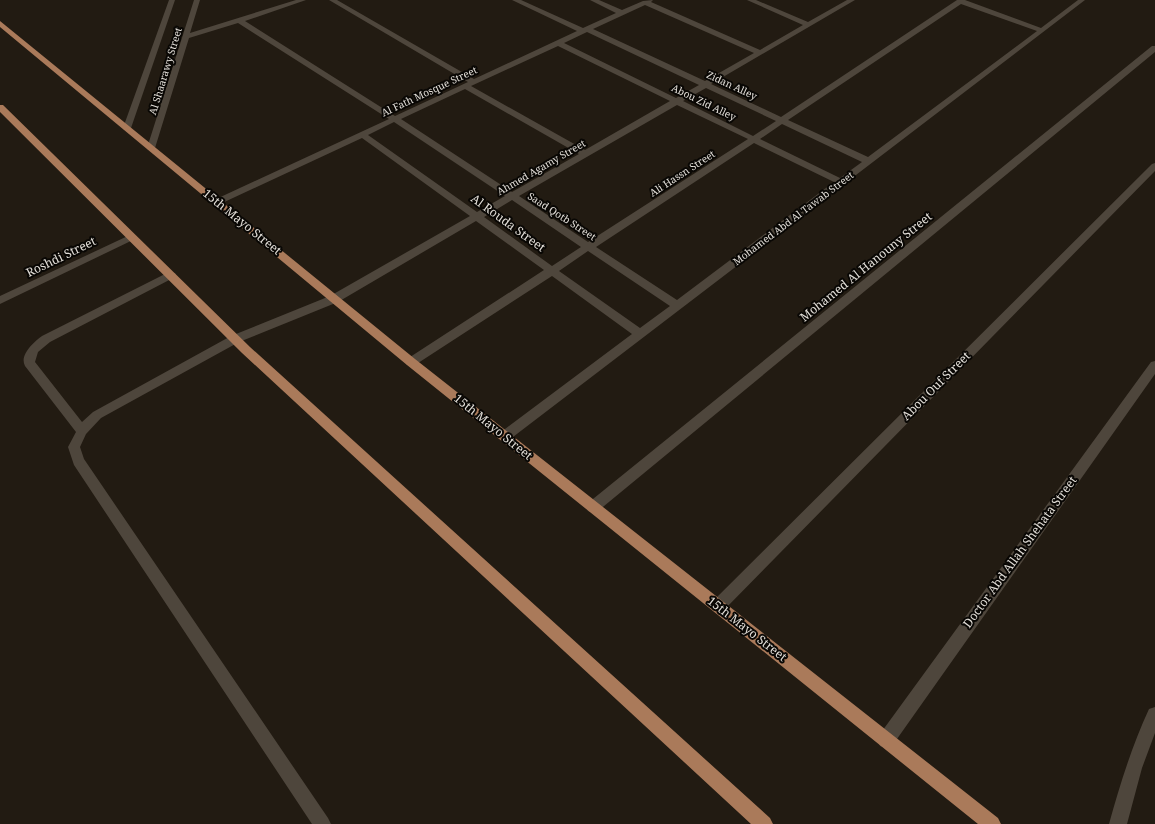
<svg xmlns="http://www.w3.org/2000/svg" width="1155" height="824" font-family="'Noto Serif',serif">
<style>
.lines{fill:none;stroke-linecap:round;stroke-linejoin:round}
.minor{fill:#4e463c;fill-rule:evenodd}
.major{fill:#aa7a5a;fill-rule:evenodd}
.labels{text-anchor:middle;stroke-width:4;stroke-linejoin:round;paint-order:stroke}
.far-street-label{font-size:10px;fill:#e3dfd9;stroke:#090704}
.street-label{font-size:12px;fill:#e3dfd9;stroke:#090704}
</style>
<rect width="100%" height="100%" fill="#221b12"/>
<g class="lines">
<path class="minor" d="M169 0H175L131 128 130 130H124L123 128Z
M194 0H200L190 33 296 0H306L245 21 395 116 468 82 329 0H337L474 79 577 31 512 0H521L583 28 616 13 590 0H599L622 10 643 1 653 0 651 2 760 50 803 25 747 0H756L808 22 847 0H855L711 84 781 117 957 0H965L1041 28 1078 0H1085L509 440 505 441 501 440 499 436 501 432 632 334 552 276 415 365 411 366 407 365 405 362 407 359 544 270 476 221 338 302 239 342 101 418 86 434 80 447 84 459 328 818 331 824H312L74 465 68 447 76 432 25 366C19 355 34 342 42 336L167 273H175L176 275 175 277 50 342 38 352 35 362 82 422 93 412 231 336 330 296 470 216 362 138 220 204H214L212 202 214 200 389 119 238 23 189 38 155 148 154 150H148L147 148ZM961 4 1037 31 868 157 788 120ZM645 5 754 53 705 81 593 29ZM587 32 699 85 676 98 564 43ZM558 46 670 101 585 150 471 86ZM706 88 776 121 753 136 683 101ZM465 89 579 154 512 192 401 119ZM677 105 748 139 588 242 519 196ZM394 122 505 196 477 212 368 135ZM782 124 862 162 840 178 760 139ZM754 143 834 182 677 300 596 247ZM512 200 581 247 552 266 484 217ZM588 251 670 306 640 328 559 271Z
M1152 46H1155V52L598 511 593 513 588 511 586 507 588 503Z
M1155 163V171L723 611 718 613 713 611 711 606 713 601 1152 164Z
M132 234 137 237 135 239 0 304V296Z
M1155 361V374L892 746 886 748 880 746 878 740 880 734 1151 362Z
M1155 707V733L1142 768 1127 824H1109C1120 784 1132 746 1149 709Z"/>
<path class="major" d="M0 21 415 359 998 818 1001 824H978L407 365 0 27Z
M0 105H3L250 347 770 818 773 824H751L242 353 0 112Z"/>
</g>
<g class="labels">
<g class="far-street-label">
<text transform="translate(165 71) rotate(-73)" y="4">Al Shaarawy Street</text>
<text transform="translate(732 85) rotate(25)" y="4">Zidan Alley</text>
<text transform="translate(429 91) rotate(-25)" y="4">Al Fath Mosque Street</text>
<text transform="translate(704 102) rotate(26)" y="4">Abou Zid Alley</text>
<text transform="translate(541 167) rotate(-30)" y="4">Ahmed Agamy Street</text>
<text transform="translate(682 173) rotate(-33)" y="4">Ali Hassn Street</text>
<text transform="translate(562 216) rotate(33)" y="4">Saad Qotb Street</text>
<text transform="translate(793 218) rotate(-37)" y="4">Mohamed Abd Al Tawab Street</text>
</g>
<g class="street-label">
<text transform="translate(242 222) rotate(39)" y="4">15th Mayo Street</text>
<text transform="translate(508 223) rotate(36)" y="4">Al Rouda Street</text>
<text transform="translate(61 257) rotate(-26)" y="4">Roshdi Street</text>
<text transform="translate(866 267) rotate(-39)" y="4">Mohamed Al Hanouny Street</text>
<text transform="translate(936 386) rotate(-45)" y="4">Abou Ouf Street</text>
<text transform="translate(493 427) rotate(39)" y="4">15th Mayo Street</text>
<text transform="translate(1020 552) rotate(-54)" y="4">Doctor Abd Allah Shehata Street</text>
<text transform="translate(747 629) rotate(38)" y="4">15th Mayo Street</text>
</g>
</g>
</svg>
